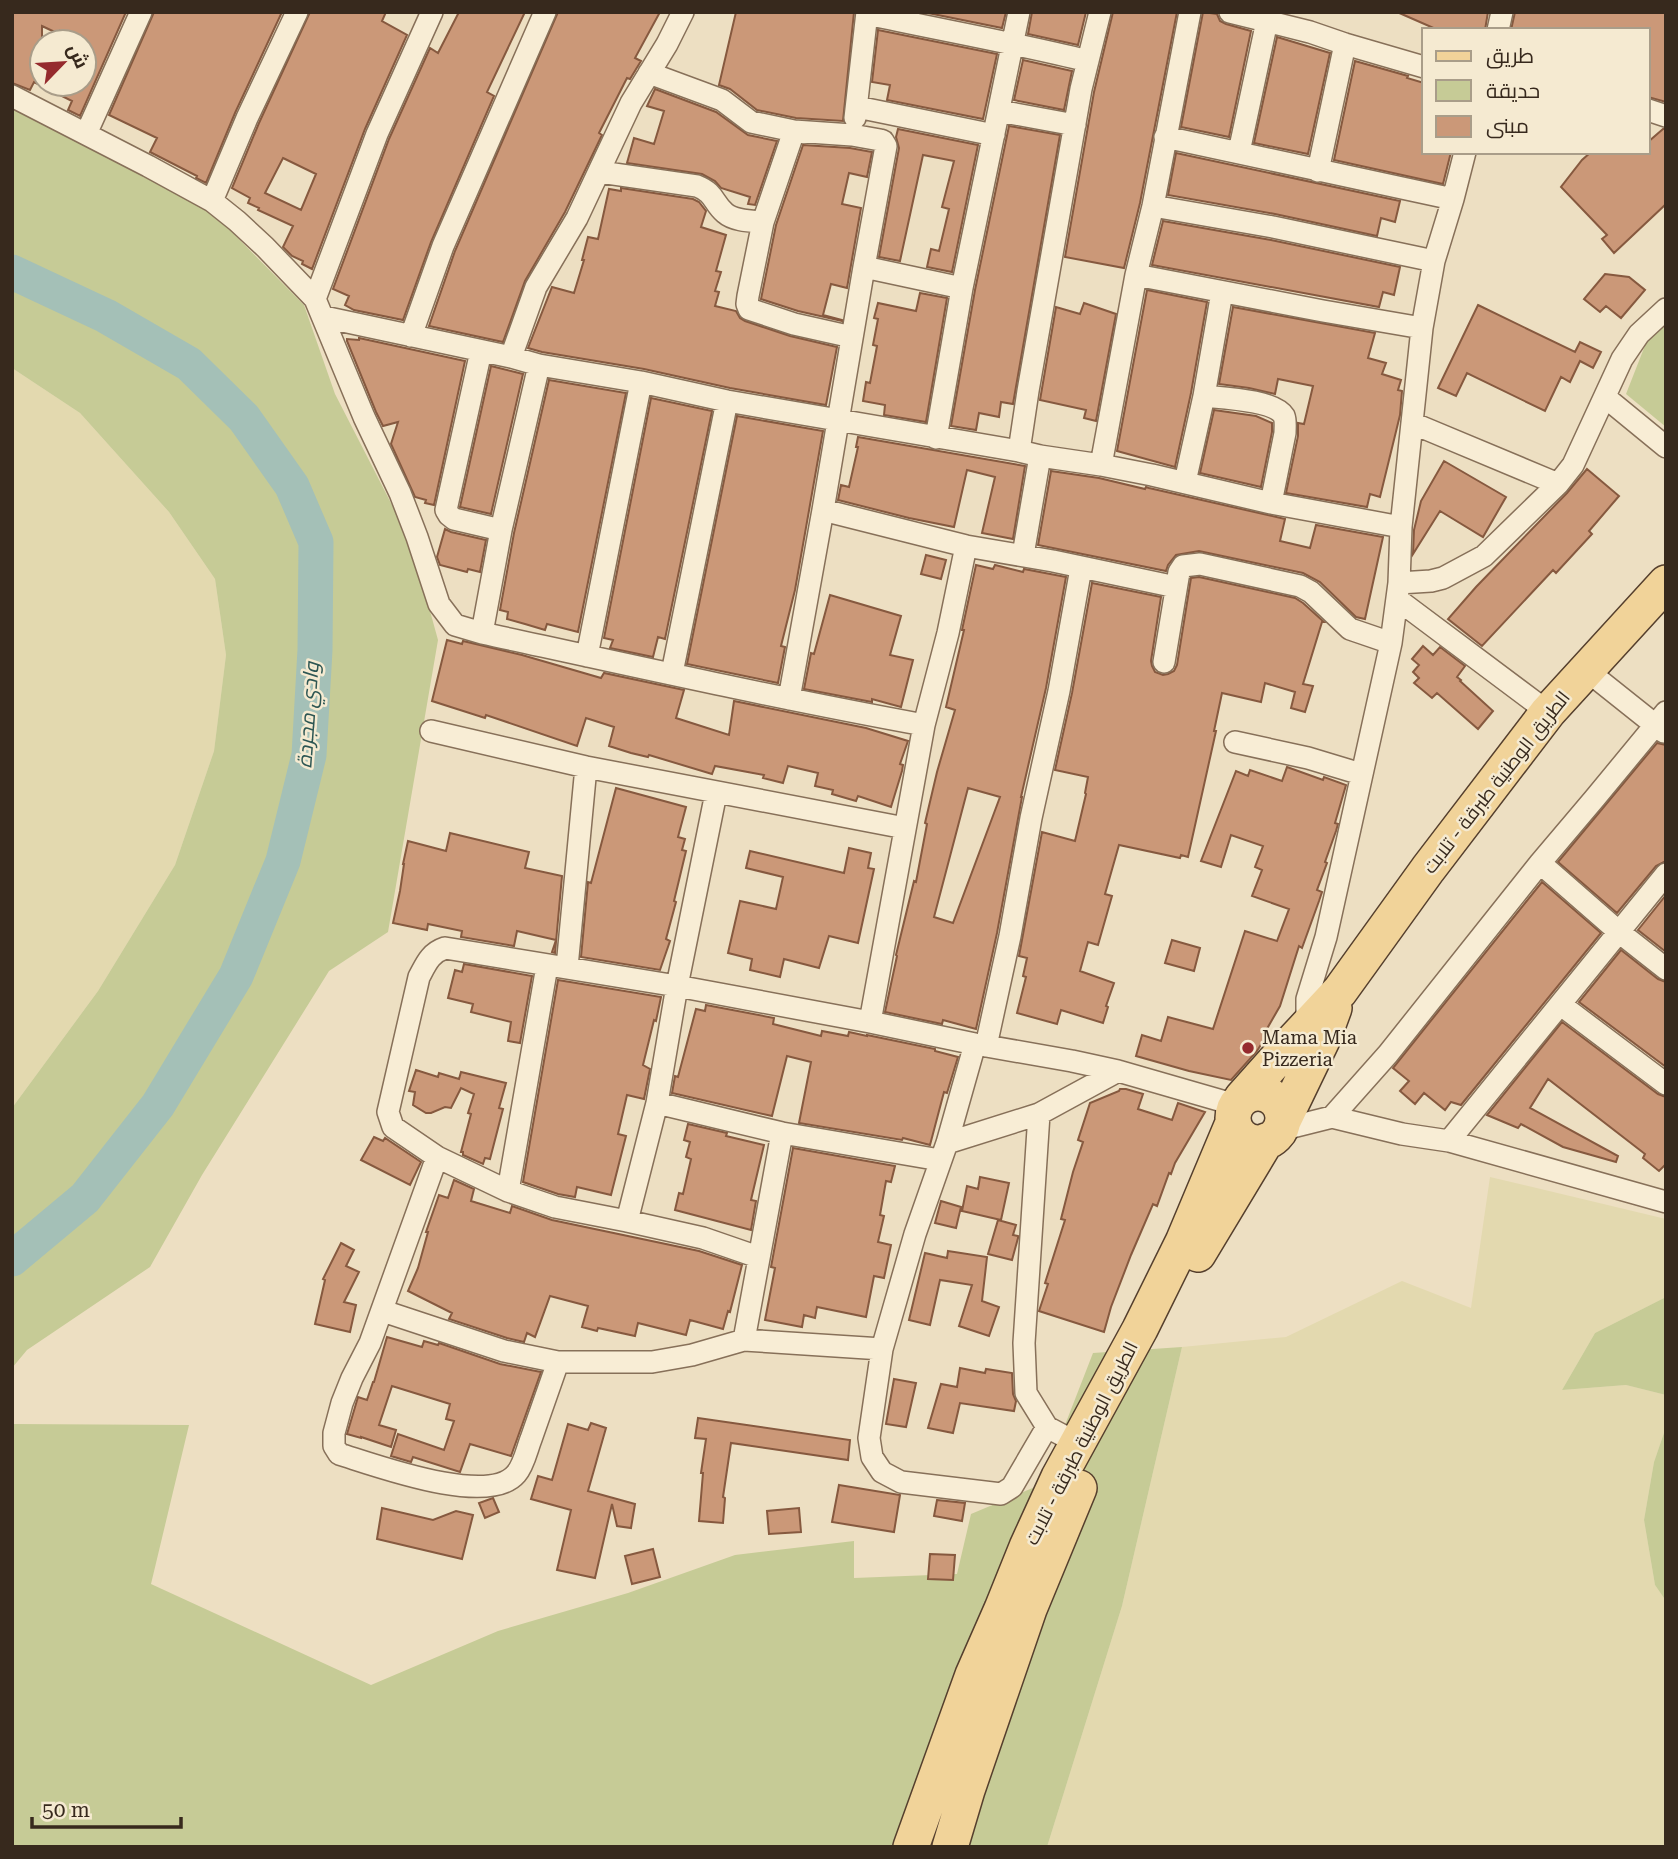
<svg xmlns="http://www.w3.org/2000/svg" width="1678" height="1859" font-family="'Roboto Serif',Cairo,serif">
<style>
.farmland{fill:#e3d9af}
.green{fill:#c6cb96}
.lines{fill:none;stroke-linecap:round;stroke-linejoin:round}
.river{stroke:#a4c0b7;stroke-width:35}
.building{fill:#cb9878;stroke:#86593f;stroke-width:2;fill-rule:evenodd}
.street-casing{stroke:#877059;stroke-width:24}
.primary-casing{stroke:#553f2d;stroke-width:38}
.street{stroke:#f8edd5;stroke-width:21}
.primary{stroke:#f1d399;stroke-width:35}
.poi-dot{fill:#952a2d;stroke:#f5ead1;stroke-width:2.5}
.labels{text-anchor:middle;stroke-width:5;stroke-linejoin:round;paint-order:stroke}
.street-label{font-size:19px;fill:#37291d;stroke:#f5ead1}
.poi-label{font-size:19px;fill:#37291d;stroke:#f5ead1;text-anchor:start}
.water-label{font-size:21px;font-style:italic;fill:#2d5653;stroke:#f5ead1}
</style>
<rect width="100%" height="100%" fill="#eddfc2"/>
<path class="farmland" d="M12 368 80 413 169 512 215 579 226 655 214 751 175 865 98 991 12 1108Z
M1490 1177 1666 1219V1297L1595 1333 1562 1390 1626 1385 1666 1395V1427L1654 1462 1644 1520 1655 1585 1666 1601V1847H1047L1122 1606 1182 1347 1286 1337 1402 1281 1471 1308Z"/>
<path class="green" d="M12 106 207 207 304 305 335 394 411 542 438 640 388 932 329 971 202 1175 150 1267 27 1350 12 1368V1108L98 991 175 865 214 751 226 655 215 579 169 512 80 413 12 368Z
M1666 325V427L1626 394 1646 343Z
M1666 1297V1395L1626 1385 1562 1390 1595 1333Z
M1182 1347 1122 1606 1047 1847H12V1424L189 1425 151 1584 371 1685 498 1631 628 1593 735 1555 854 1541V1578L957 1574 971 1514 1042 1484 1093 1353Z
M1666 1427V1601L1655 1585 1644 1520 1654 1462Z"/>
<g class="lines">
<path class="river" d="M12 272 106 316 189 364 244 418 292 486 316 542 315 650 309 755 283 861 236 976 158 1105 85 1198 12 1259"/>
</g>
<path class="building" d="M12 12H126L80 116 68 110 72 101 34 82 30 90 12 83ZM42 26 59 34 60 31 80 42H84V84H42Z
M154 12H282L235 113 206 183 196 178 197 176 150 152 157 138 109 115Z
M310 12H386L382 21 407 35 365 129 312 269 302 264 303 261 292 256 283 247 293 226 258 210 259 208 248 203 250 198 232 188 259 123ZM283 158 316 174 301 210 265 193Z
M459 12H525L487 92 494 96 431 242 403 320 354 310 345 305 349 296 333 289 389 139 430 48 438 53Z
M558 12H660L635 58 641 61 630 79 627 78 599 133 602 135 565 212 525 281 503 342 429 326 455 251Z
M736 12H854L843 121 796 118 757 110 730 89 719 85Z
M923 12H1006L1002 28Z
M1032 12H1086L1078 45 1028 34Z
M1113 12H1177L1140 203 1124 268 1065 257 1094 92Z
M1203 12 1217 14 1220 21 1226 24 1251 31 1229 137 1181 127Z
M1397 12H1488L1485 30H1438Z
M1515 12H1666V102L1648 97V30H1511Z
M878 30 997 54 983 119 887 100 890 85 872 82Z
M1277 37 1330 53 1308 154 1254 143Z
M1023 60 1072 71 1064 110 1014 100Z
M1355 61 1408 76 1407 78 1424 83V152H1451L1443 184 1334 160Z
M655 89 716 112 748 135 777 141 755 205 748 204 750 197 721 188 715 181 702 174 627 163 634 138 654 144 664 111 647 106Z
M1009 126 1060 135 1013 404 1001 402 999 417 979 413 976 430 951 426 975 290Z
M898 129 978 145 952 272 927 267 931 249 939 251 949 209 942 207 954 161 923 155 900 261 879 257 899 148 896 137Z
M1663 129H1666V204L1614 253 1602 239 1607 235 1561 187 1582 160 1591 152H1648V142Z
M803 145 850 148 872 152 867 177 849 173 842 204 861 208 847 288 831 284 823 315 842 320V321L798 311 761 299 776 225Z
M1176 153 1400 201 1395 222 1381 218 1377 236 1275 214 1168 195Z
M621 188 693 199 699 202 706 211 701 227 726 235 716 271 721 272 715 291 719 292 715 306 736 311 740 318 745 321 790 336 837 347 826 405 730 388 644 369 542 352 528 348 552 287 574 293 584 260H582L588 237 598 239 609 189 621 191Z
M1163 221 1271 240 1400 267 1394 295 1383 292 1379 307 1152 265Z
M1605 274 1629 277 1645 290 1621 318 1606 306 1600 312 1584 299Z
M1147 290 1207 302 1191 393 1175 467 1117 451Z
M920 293 947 298 926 422 884 415 885 405 863 401 866 382 870 383 877 346 873 345 878 319 874 318 878 303 916 311Z
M1084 303 1116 314 1096 421 1084 418 1086 410 1040 400 1056 307 1080 314Z
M1478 305 1575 352 1580 342 1601 352 1593 368 1580 361 1570 382 1561 377 1545 411 1467 373 1456 396 1438 388Z
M1233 307 1375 333 1368 358 1386 363 1382 374 1401 380 1398 390 1402 391 1400 415 1380 497 1370 494 1367 507 1286 493 1298 436V423L1304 424 1313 386 1278 379 1275 394 1249 388 1219 384Z
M359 338 465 361 434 505 425 503 426 500 415 497 391 444 398 422 383 426 376 412 347 341V339L359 340Z
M491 366 523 374 491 514 460 507Z
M549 380 626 393 578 632 547 624 545 630 525 624 507 619 508 612 500 610 514 533Z
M651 398 712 411 665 639 658 637 653 657 610 648 613 640 604 638Z
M1214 410 1256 416 1272 423V432L1261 487 1200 473Z
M737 416 823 431 795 590 781 646 785 647 778 683 687 664Z
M858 437 1025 466 1013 539 982 533 995 477 967 470 954 527 909 518 838 500 841 485 849 487 858 447H856Z
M1444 461 1506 497 1483 537 1440 511 1413 554 1414 530 1421 501Z
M1587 469 1619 496 1589 531 1592 534 1556 573 1553 570 1482 646 1448 619 1476 587 1567 493Z
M1051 471 1099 478 1145 489 1146 487 1149 488 1285 519 1280 541 1310 548 1316 525 1383 537 1365 619 1356 617 1320 582 1303 573 1199 551 1176 555 1168 565 1166 571 1038 545Z
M445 529 451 532 486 540 480 572 468 569 467 572 440 565 437 557Z
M926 555 946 560 941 579 921 574Z
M976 565 993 569 995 565 1023 572 1024 569 1066 577 1046 688 1021 797H1022L997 933 976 1029 943 1020 942 1024 885 1012 897 956 896 955 914 881 916 882 927 824 925 823 937 772 955 710 946 707 964 630H962ZM968 788 1000 797 953 923 934 917Z
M1199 577 1295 598 1303 603 1324 622H1322L1303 684 1313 686 1305 712 1291 708 1295 692 1265 683 1261 702 1222 693 1214 731H1216L1188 857 1181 855 1180 858 1119 845 1105 894 1112 896 1098 945 1088 942 1080 971 1114 983 1106 1006 1108 1007 1103 1023 1061 1010 1057 1024 1017 1013 1026 977 1023 976 1027 958 1019 956 1042 832 1075 841 1086 794 1085 793 1088 777 1055 770 1072 693 1092 583 1161 597 1151 661 1152 666 1155 672 1163 675 1168 674 1174 671 1177 665 1191 578Z
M830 595 901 616 890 655 913 660 901 707 872 699V702L804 689 811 653 814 654Z
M447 640 462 644 463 641 522 655 601 678 604 673 684 690 676 718 729 735 734 701 866 728 908 741 900 764 903 765 902 771 891 807 858 796 856 801 832 794 833 790 815 786 818 773 788 766 783 783 763 778 764 775 715 766 712 774 649 755 648 757 631 753 609 746 614 727 586 718 577 746 486 715 485 718 432 701Z
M1423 646 1433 655 1440 647 1465 666 1457 677 1461 680 1460 681 1493 711 1478 729 1437 693 1432 698 1414 683 1419 678 1413 672 1419 665 1412 659Z
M1657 743 1666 745V861L1656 866 1617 913 1558 862Z
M1287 767 1323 780 1324 777 1346 785 1335 823 1338 824 1336 831 1325 862 1327 863 1317 890 1322 892 1319 901 1302 948 1299 946 1280 1006 1264 1034 1267 1035 1257 1051 1231 1080 1189 1071 1136 1056 1142 1035 1161 1041 1168 1017 1213 1029 1245 931 1277 941 1289 909 1252 896 1262 870 1255 867 1263 846 1231 835 1221 867 1201 861 1236 771 1248 776 1250 770 1282 781Z
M616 788 686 807 678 837 685 839 682 850 686 851 674 901 676 902 666 939 670 941 660 970 581 957 588 882 591 883Z
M450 833 529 852 525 868 562 876 555 953 552 952 556 940 517 931 514 946 461 937 462 931 428 924 427 930 393 923 400 891 404 864H403L408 841 446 851Z
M849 848 871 853 868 868 874 869 858 943 829 936 819 968 784 959 780 977 750 970 752 959 728 953 740 901 776 909 783 877 746 868 750 851 844 873Z
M1542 882 1601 933 1461 1105 1451 1102 1445 1110 1424 1093 1415 1104 1400 1091 1409 1081 1393 1068Z
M1666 895V952L1638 930Z
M1172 940 1200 948 1194 971 1165 963Z
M1621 950 1658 979 1666 982V1067L1579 1002Z
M464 964 532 976 520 1043 508 1041 511 1022 471 1012 473 1004 448 998 455 970 462 972Z
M558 980 661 997 656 1021 654 1020 643 1065 650 1069 644 1099 627 1095 618 1134 626 1136 611 1195 577 1187 575 1197 558 1194 523 1182Z
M706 1005 774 1018 773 1024 821 1036 822 1031 848 1036 849 1032 867 1036V1035L935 1049V1051L958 1057 947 1093 944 1092 930 1145 903 1138 902 1140 799 1123 811 1062 787 1056 772 1116 672 1093 675 1076 678 1077 696 1009 705 1011Z
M1562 1022 1658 1094 1666 1097V1164L1659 1171 1643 1158 1645 1154 1548 1079 1530 1108 1618 1156 1616 1162 1563 1147 1521 1124 1518 1128 1487 1115Z
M416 1070 438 1077 439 1073 459 1079 461 1072 506 1083 499 1108 503 1109 490 1159 485 1158 483 1164 463 1155V1152H461L471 1114 468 1113 474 1094 461 1088 451 1108 445 1107 431 1113H426L413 1105 415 1092 409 1091Z
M1120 1089H1126L1143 1094 1138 1109 1172 1120 1178 1103 1205 1112 1175 1163 1171 1174 1169 1173 1157 1206 1153 1204 1131 1255 1111 1307 1104 1332 1039 1311 1048 1284 1045 1283 1065 1220 1061 1219 1073 1172 1083 1142 1078 1140 1090 1103 1119 1091Z
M688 1124 727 1133 726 1136 764 1145 751 1200 756 1201 751 1230 675 1210 679 1193 683 1194 691 1159 686 1157 690 1142 684 1140Z
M374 1137 383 1141 385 1138 421 1162 410 1185 361 1160Z
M793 1148 895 1166 891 1182 886 1181 880 1215 884 1216 878 1242 891 1245 884 1278 874 1276 866 1317 817 1307 815 1318 804 1315 802 1327 765 1320 775 1268 771 1267Z
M980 1177 1009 1183 1001 1220 962 1211 967 1186 978 1189Z
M454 1180 474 1189 471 1201 510 1213 512 1206 552 1220 699 1251 742 1265 730 1312 728 1311 723 1329 690 1320 686 1335 638 1323 635 1336 598 1328 597 1331 582 1327 588 1306 550 1296 535 1337 527 1333 524 1342 507 1338 449 1319 452 1313 408 1291 418 1268 428 1232H426L439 1195 448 1198Z
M941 1201 961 1207 956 1228 935 1223Z
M998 1220 1016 1225 1013 1235 1018 1236V1238L1012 1260 988 1254Z
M341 1243 354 1250 346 1266 359 1272 344 1302 356 1305 350 1332 315 1324 325 1280 323 1279Z
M948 1251 987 1257 982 1301 999 1307 989 1336 959 1326 972 1285 940 1280 930 1325 909 1320 925 1253 947 1258Z
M387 1337 422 1347 424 1341 438 1345 439 1343 500 1364 541 1372 511 1456 470 1444 460 1472 413 1457 411 1462 391 1456 398 1434 444 1450 454 1421 446 1419 450 1404 392 1386 379 1425 396 1430 391 1447 361 1437V1438L347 1434 358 1397 367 1400 373 1382H374Z
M960 1368 985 1373 986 1369 1012 1373 1013 1394 1016 1401 1014 1411 960 1403 953 1433 928 1428 941 1384 957 1387Z
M894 1379 916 1383 906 1427 886 1424Z
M698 1418 850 1440 848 1460 731 1443 723 1497 725 1498 723 1523 699 1521 703 1473H701L706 1439 695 1438Z
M591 1423 606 1428 588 1491 635 1504 631 1528 617 1526 612 1504 595 1578 557 1570 571 1510 531 1499 538 1476 552 1480 568 1424 588 1430Z
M839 1485 900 1495 894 1532 832 1522Z
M493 1498 499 1512 485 1518 479 1503Z
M937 1500 965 1503 962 1521 934 1516Z
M382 1508 433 1520 456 1511 473 1515 462 1559 377 1539Z
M799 1508 801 1532 769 1534 767 1511Z
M653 1549 660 1577 632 1584 625 1556Z
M930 1554 955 1555 953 1580 928 1579Z"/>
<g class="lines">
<defs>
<path id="street" d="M1230 12 1310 32 1345 44 1424 67
M867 14C941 30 1015 43 1088 61
M1498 30 1502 12
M649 73 722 100 751 122 794 131 852 135 880 140 883 141 886 146 864 267 823 510 789 699
M12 96 148 166 212 201 237 221 265 247 315 299 364 417 400 493 417 537 439 604 455 625 482 633C629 665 776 698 924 725
M857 107 994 135
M1648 110 1666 116
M999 111 1075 125
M855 118 867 12
M794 131 763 222 748 296 747 304 749 309 794 324 852 337
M86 134 141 12
M1165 137 1453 199
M1239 152 1267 21
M1318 171 1345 44
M600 172 697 186C715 193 713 203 725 213 734 221 751 221 763 222
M212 201 247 118 297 12
M1153 206 1273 227 1434 261
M864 267 962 288
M1136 275 1323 311 1422 328
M315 299 377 134 432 12
M324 317 511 357 539 365 641 382 727 401 1019 451 1040 456 1101 465 1152 475 1271 503 1401 527
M411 336 443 246 545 12
M481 351 446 510 449 515 454 519 501 530
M511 357 536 287 577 218 631 103 667 44 683 12
M1204 396C1222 398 1275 400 1284 416 1286 421 1285 427 1285 433L1271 503
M1605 397 1666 447
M1412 423 1558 484
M936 438 962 288 1019 12
M1019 451 1028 391 1081 89 1100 12
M1101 465 1136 275 1153 206 1190 12
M1185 482 1204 396 1222 292
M823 510 966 546 1053 561 1176 587
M1023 555 1040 456
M1399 583 1431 581 1443 578 1484 556 1558 484 1573 465 1622 359 1639 334 1666 309
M1397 599 1548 712
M482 633 501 530 539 365
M587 656 641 382
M1164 662 1179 572 1183 566 1200 564 1300 586 1311 592 1350 629 1391 643
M1585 669 1664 732
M672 673 727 401
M431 731 586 767 905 828
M1235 742 1308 758 1361 774
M1540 863 1619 932 1666 969
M567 967 586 767
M1561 1005 1666 1084
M870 1022 924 725 948 633 966 546
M1310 1028 1307 1025V999L1326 937 1391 643 1399 583 1401 527 1422 328 1434 261 1453 199 1465 152
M975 1044 947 1143 915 1234 882 1349 869 1438 872 1457 882 1472 901 1482 1001 1494 1012 1487 1047 1427
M986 1046 1010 936 1031 818 1059 691 1081 568
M657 1103 782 1133 940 1160
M1039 1114 1024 1343 1026 1393 1047 1427 1077 1443
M1332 1117 1388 1054 1540 863 1595 798 1666 712
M1280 1130 1332 1117 1402 1134 1449 1141 1666 1202
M1449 1141 1666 874
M947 1143 1039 1114 1118 1071
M437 1157 370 1343 352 1378 342 1403 334 1433V1446L339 1454C375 1465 488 1507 516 1474 524 1465 527 1449 531 1439 540 1413 549 1388 558 1362
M508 1191 547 966
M627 1221 657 1103 677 986 716 793
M758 1257 703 1238 627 1221 555 1207 508 1191 437 1157 393 1127 388 1112 419 977C426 964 430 953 445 948L677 986 870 1022 975 1044 1072 1061 1118 1071 1236 1105
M383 1311 504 1351 558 1362H652L692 1355 744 1340 882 1349
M744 1340 782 1133"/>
<path id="primary" d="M1233 1118a25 25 0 1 1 50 0a25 25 0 1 1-50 0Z
M1242 1098 1283 1052 1340 991 1428 869 1548 712 1666 583
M1283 1121 1323 1038 1334 1008
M1198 1254 1266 1141
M911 1847 973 1675 1002 1609 1027 1547 1059 1477 1140 1329 1183 1242 1233 1123
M950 1847 967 1790 1029 1609 1079 1488"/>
</defs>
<use href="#street" class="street-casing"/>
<use href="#primary" class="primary-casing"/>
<use href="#street" class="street"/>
<use href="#primary" class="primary"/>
</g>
<circle class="poi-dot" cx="1248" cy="1048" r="7"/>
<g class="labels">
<g class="street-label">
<text transform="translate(1496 782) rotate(-52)" y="7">الطريق الوطنية طبرقة - تلابت</text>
<text transform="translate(1081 1443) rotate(-63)" y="7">الطريق الوطنية طبرقة - تلابت</text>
</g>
<g class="poi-label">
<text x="1262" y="1044">Mama Mia<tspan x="1262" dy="22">Pizzeria</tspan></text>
</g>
<g class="water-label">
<text transform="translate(308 715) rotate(-86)" y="7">وادي مجردة</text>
</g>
</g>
<rect width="1678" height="1859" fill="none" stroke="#37291d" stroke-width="28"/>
<rect x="1422" y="28" width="228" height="126" fill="#f5ead1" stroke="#a99d89" stroke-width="2"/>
<rect x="1436" y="51" width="35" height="10" fill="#f1d399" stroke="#a99d89" stroke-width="2"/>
<text x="1486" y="63" font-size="21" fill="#37291d">طريق</text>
<rect x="1436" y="80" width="35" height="21" fill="#c6cb96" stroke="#a99d89" stroke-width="2"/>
<text x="1486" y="98" font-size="21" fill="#37291d">حديقة</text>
<rect x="1436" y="116" width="35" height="21" fill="#cb9878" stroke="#a99d89" stroke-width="2"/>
<text x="1486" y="133" font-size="21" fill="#37291d">مبنى</text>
<g transform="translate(63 63) rotate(65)"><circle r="33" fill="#f5ead1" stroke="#a99d89" stroke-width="2"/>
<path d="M0-5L12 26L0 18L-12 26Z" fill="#952a2d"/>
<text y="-10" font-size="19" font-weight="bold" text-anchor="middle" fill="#37291d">ش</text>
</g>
<path d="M32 1817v10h149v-10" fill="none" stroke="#37291d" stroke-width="3.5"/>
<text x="42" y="1817" font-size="21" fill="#37291d" stroke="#f5ead1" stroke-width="5" paint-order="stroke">50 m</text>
</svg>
